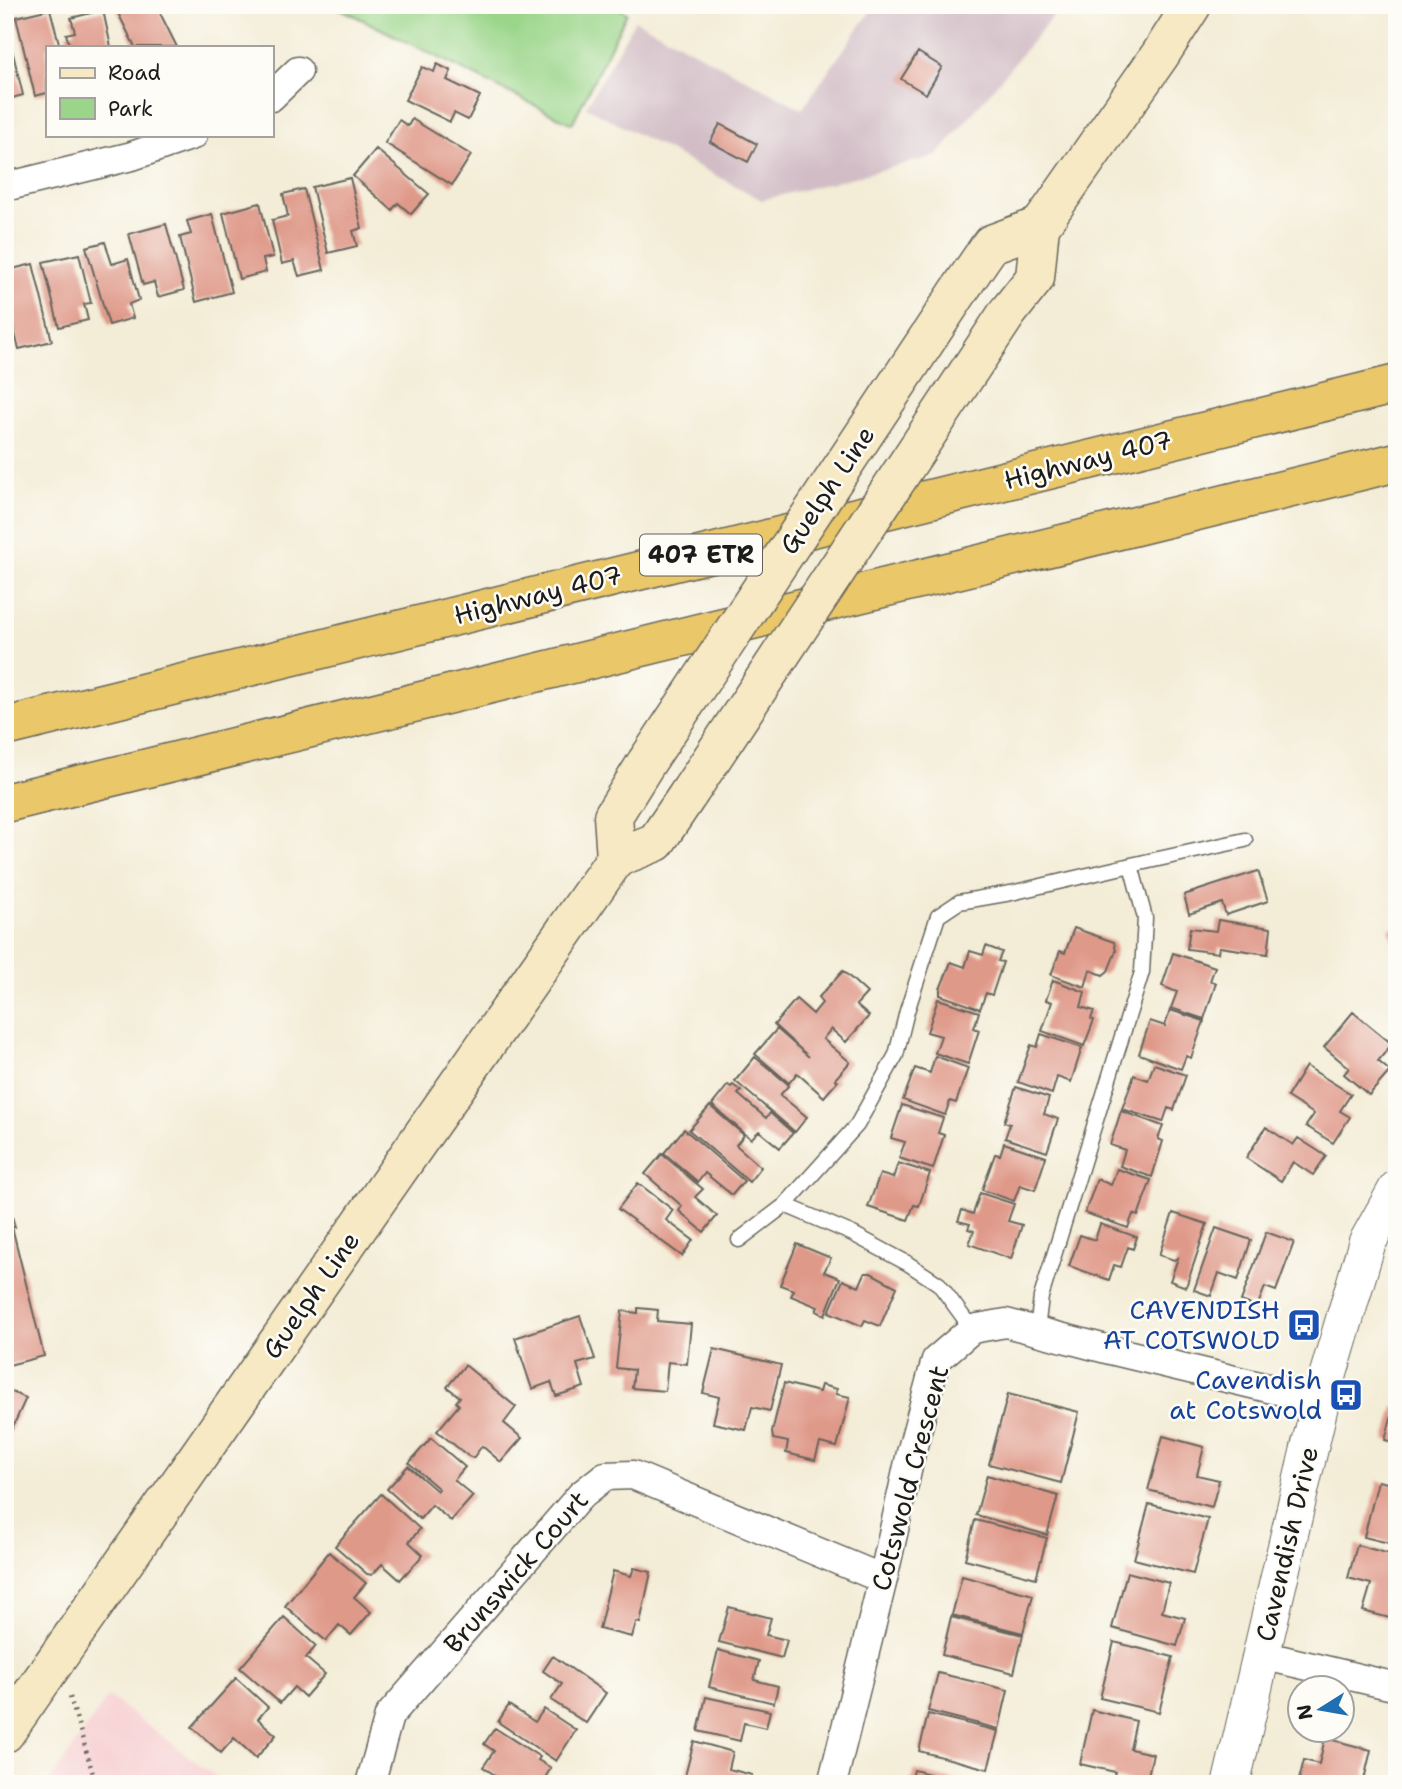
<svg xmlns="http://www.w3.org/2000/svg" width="1402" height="1789" font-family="'Shantell Sans',sans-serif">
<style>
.built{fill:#f7cfd2}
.industrial{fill:#d2bdc6}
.green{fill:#9ad589;stroke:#5b7852;stroke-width:2}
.building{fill:#df9989}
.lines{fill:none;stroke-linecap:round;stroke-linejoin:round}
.service-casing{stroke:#67655d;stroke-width:17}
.minor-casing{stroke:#67655d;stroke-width:31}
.tertiary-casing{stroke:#67655d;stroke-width:39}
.secondary-casing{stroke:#67655d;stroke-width:41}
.motorway-casing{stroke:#67655d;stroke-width:41}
.path{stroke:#67655d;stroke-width:4.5;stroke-dasharray:2 5;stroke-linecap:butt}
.service{stroke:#fff;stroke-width:14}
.minor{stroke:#fff;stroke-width:28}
.tertiary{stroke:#fff;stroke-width:37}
.secondary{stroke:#f7e9c3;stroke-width:38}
.motorway{stroke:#eac769;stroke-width:38}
.secondary-bridge-casing{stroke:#67655d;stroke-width:41;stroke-linecap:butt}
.secondary-bridge{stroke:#f7e9c3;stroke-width:38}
.labels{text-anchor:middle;stroke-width:5;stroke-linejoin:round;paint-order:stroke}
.shield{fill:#fdfcf7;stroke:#605f5e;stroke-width:2}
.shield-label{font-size:24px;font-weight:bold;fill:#1c1c1c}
.street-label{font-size:26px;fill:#1c1c1c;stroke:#fdfcf7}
.transit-label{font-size:26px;fill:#164399;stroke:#fdfcf7;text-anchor:end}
</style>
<rect width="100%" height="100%" fill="#fdfcf7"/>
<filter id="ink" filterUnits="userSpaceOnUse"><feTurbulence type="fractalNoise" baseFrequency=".0143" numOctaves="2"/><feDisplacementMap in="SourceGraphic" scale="14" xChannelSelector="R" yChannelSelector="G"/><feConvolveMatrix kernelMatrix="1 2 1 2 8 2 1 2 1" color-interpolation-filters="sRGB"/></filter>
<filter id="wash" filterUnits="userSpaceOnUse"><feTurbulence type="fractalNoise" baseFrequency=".00686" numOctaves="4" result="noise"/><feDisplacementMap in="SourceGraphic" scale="28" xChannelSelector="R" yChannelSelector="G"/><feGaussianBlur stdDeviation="1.57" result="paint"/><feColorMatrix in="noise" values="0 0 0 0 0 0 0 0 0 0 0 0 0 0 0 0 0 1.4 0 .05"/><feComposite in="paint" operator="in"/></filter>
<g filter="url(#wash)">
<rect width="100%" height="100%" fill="#f3ecd6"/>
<path class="built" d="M108 1696 226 1784H48Z"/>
<path class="industrial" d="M875 5H1062L937 156 762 200 586 107 635 20 802 109Z"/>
<path class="green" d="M333 5H613L627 13 572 124Z"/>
<g id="blocks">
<path class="building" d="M114 5H156L177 47H135Z
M50 9 60 47H47V93L35 96 16 17Z
M103 10 111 47H70L66 34 75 32 71 18Z
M8 33 23 95 5 100V34Z
M918 52 942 67 926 94 901 79Z
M437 64 451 71 447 80 480 96 468 120 454 113 450 122 405 100 422 67 434 72Z
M412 119 471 155 452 185 385 143 399 120 408 126Z
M720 124 757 144 748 162 710 142Z
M376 149 429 194 411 214 398 203 392 210 353 176Z
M350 178 362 228 353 231 357 246 328 253 312 187Z
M304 189 324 270 299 276 294 261 282 264 272 220 288 216 283 194Z
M260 203 273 257 263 259 266 272 239 279 223 213Z
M212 214 232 292 196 302 180 237 191 234 187 221Z
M166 224 184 290 158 297 154 282 143 285 129 234Z
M105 242 112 264 128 259 139 300 129 304 133 318 109 325 86 247Z
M79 254 91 303 84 304 88 320 59 327 43 262Z
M33 264 52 341 19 349 5 297V282L11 280 8 270Z
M1258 871 1268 901 1226 915 1222 903 1189 914 1184 895Z
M1218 920 1271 928 1268 954 1219 947 1218 953 1187 949 1190 928 1216 931Z
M1397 925V947L1389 929Z
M1074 928 1114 942 1116 951 1108 971 1103 975 1090 970 1085 987 1051 975 1060 951 1065 953Z
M986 946 1002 952 998 961 1003 962 992 995 986 993 980 1009 940 995V989L951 962 965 967 970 951 983 955Z
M1173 953 1215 967 1210 981 1216 983 1204 1019 1171 1008 1177 992 1162 986Z
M843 971 867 993 856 1005 869 1016 846 1042 831 1029 823 1039 850 1062 835 1079 838 1081 824 1097 797 1073 789 1083 755 1054 777 1029 809 1057 774 1025 796 999 813 1014 822 1003 818 998Z
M1053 980 1085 992 1081 1007 1094 1011 1091 1019 1094 1020 1084 1046 1042 1031 1052 1002 1046 1000Z
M938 999 979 1012 974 1028 979 1030 968 1064 935 1053 941 1036 927 1032Z
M1170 1010 1204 1021 1191 1058 1186 1056 1181 1069 1139 1054 1150 1021 1165 1026Z
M1353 1012 1392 1044 1378 1061 1390 1071 1369 1095 1344 1074 1349 1068 1324 1047Z
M1041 1034 1082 1048 1071 1082 1057 1077 1052 1094 1018 1082 1031 1045 1037 1047Z
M935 1056 968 1068 956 1103 950 1101 945 1115 903 1100 915 1068 930 1073Z
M755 1057 789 1085 780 1095 807 1117 795 1132 735 1081Z
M1154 1064 1186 1075 1174 1110 1168 1108 1163 1122 1122 1109 1134 1075 1148 1080Z
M1306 1066 1351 1094 1340 1111 1350 1117 1333 1143 1306 1126 1314 1114 1287 1097Z
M728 1085 731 1087 733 1085 741 1091 738 1094 766 1118 770 1113 793 1133 780 1148 759 1131 751 1139 712 1105Z
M1016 1087 1049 1098 1044 1114 1058 1119 1047 1152 1005 1138 1010 1124 1004 1122Z
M902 1105 943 1118 938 1133 944 1135 933 1169 899 1158 905 1142 891 1138Z
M710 1106 744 1135 736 1145 761 1167 749 1182 689 1130Z
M1121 1111 1163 1126 1158 1139 1163 1141 1152 1177 1120 1166 1125 1150 1110 1145Z
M1266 1127 1293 1145 1298 1138 1326 1156 1313 1175 1293 1162 1281 1181 1246 1158Z
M684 1129 744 1181 732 1195 705 1173 698 1182 664 1153Z
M1004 1143 1046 1157 1035 1190 1020 1185 1014 1201 982 1190 995 1154 1000 1155Z
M662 1154 703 1189 695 1197 717 1216 704 1232 679 1211 682 1206 645 1174Z
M898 1163 930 1173 919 1206 914 1205 908 1220 868 1207 880 1174 893 1178Z
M1117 1169 1151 1180 1138 1216 1133 1214 1128 1228 1085 1213 1097 1179 1111 1185Z
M638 1183 673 1210 666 1220 693 1240 682 1256 618 1209Z
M5 1192 15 1227H12L44 1356 5 1366Z
M980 1193 1014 1204 1008 1221 1022 1225 1011 1259 969 1244 974 1231 968 1229 970 1224 958 1221 962 1210 973 1214Z
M1173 1213 1207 1224 1186 1287 1170 1281 1178 1258 1174 1260 1159 1255Z
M1100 1224 1137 1237 1133 1249 1128 1247 1121 1267 1114 1265 1109 1280 1069 1266 1080 1235 1095 1240Z
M1216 1228 1251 1240 1238 1280 1219 1273 1211 1296 1194 1290Z
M1266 1232 1294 1242 1276 1291 1265 1287 1257 1307 1241 1301Z
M797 1244 831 1258 824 1272 840 1278 825 1315 816 1311 818 1307 791 1296 794 1290 780 1285Z
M865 1273H871L897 1287 880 1326 865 1320 862 1326 829 1312 843 1280 859 1287Z
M638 1308 658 1310 657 1321 691 1324 687 1364 668 1362 665 1391 632 1388 634 1370 616 1368 622 1311 638 1313Z
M580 1316 595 1359 577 1364 584 1387 556 1396 551 1382 532 1389 515 1338Z
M714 1349 781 1365 770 1411 752 1407 746 1430 713 1423 719 1397 703 1393Z
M465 1365 516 1407 504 1423 522 1438 501 1462 482 1446 473 1458 468 1456 437 1431 459 1405 456 1402 460 1397 447 1387Z
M784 1383 819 1392 821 1385 837 1389 836 1394 850 1397 837 1447 820 1443 815 1460 786 1453 788 1442 773 1439 772 1432Z
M5 1389 26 1398 5 1444Z
M1008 1394 1079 1412 1061 1483 989 1464Z
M1394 1407 1397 1408V1443L1385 1440Z
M1163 1436 1204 1447 1197 1475 1219 1480 1212 1507 1148 1490Z
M431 1438 465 1467 454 1480 473 1496 451 1521 432 1505 420 1519 387 1489 408 1466 437 1491 439 1489 409 1463Z
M987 1475 1058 1496 1047 1535 976 1515Z
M1378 1481 1397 1485V1545L1364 1537Z
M381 1494 420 1529 409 1542 423 1555 400 1580 382 1564 372 1575 367 1574 335 1546Z
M1149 1504 1208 1519 1193 1574 1134 1559Z
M975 1520 1047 1538 1036 1578 965 1559Z
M1357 1545 1397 1556V1620L1363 1611 1371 1584 1348 1578Z
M329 1552 366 1583 354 1597 371 1612 351 1635 339 1625 326 1641 285 1606Z
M634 1568 651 1572 640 1623 636 1622 632 1637 599 1629 613 1571 631 1576Z
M1127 1572 1169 1583 1162 1612 1185 1618 1177 1646 1112 1628Z
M962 1576 1033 1595 1023 1633 952 1615Z
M729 1607 771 1618 766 1635 787 1640 782 1658 719 1642Z
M284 1617 316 1646 306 1658 325 1674 305 1697 294 1687 280 1703 240 1668Z
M951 1617 1023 1635 1014 1673 942 1655Z
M1114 1642 1173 1657 1159 1712 1100 1698Z
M718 1650 759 1661 754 1680 778 1686 774 1703 709 1687Z
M553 1656 606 1693 586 1723 551 1700 562 1684 543 1671Z
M938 1673 1008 1690 999 1729 928 1711Z
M236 1678 268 1707 258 1719 276 1735 256 1758 234 1738 221 1753 192 1727Z
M706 1697 770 1711 766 1728 744 1723 740 1741 698 1731Z
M509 1705 535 1722 544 1709 576 1730 556 1761 498 1722Z
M1092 1710 1136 1721 1130 1749 1153 1754 1146 1784 1113 1778 1115 1772 1080 1764Z
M928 1714 998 1731 988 1769 919 1751Z
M495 1728 540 1757 538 1760 551 1768 541 1784H508L483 1767 494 1751 484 1744Z
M1325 1738 1371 1750 1363 1784H1298L1304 1760 1319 1764Z
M694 1741 733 1752 729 1769 752 1775 750 1784H714L685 1776Z
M914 1770 966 1783V1784H910Z"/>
</g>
</g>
<g filter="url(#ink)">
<use href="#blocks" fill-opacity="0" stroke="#67655d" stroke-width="2"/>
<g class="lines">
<defs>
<path id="service" d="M1131 865 1245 840
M785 1205 853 1234 907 1263 939 1284 972 1329
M739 1240 785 1205 857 1125 896 1055 907 1011 938 916 959 902 1011 893 1131 865 1145 918 1142 972 1041 1297 1037 1330"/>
<path id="minor" d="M271 97 298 71
M5 187 132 156 193 135
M1262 1655 1397 1687
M370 1784 389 1716 581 1495 605 1476 633 1475 883 1579
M832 1784 883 1579 911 1453 936 1360 972 1329 1006 1323 1110 1350 1268 1388 1321 1399"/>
<path id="tertiary" d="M1231 1784 1321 1399 1367 1243 1397 1189"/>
<path id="secondary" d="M965 282 991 244 1040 226
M1008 312 1035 278 1040 226 1160 55 1192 5
M616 858 613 816 646 763
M5 1733 616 858 656 842 689 793"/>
<path id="motorway" d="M5 727 1397 384
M5 803 1397 462"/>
</defs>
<use href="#service" class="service-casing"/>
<use href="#minor" class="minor-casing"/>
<use href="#tertiary" class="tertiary-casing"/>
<use href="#secondary" class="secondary-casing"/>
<use href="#motorway" class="motorway-casing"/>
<path class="path" d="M70 1697 96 1784"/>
<use href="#service" class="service"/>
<use href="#minor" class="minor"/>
<use href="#tertiary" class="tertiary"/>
<use href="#secondary" class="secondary"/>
<use href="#motorway" class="motorway"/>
<defs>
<path id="secondary-bridge" d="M646 763 965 282
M689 793 1008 312"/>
</defs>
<use href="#secondary-bridge" class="secondary-bridge-casing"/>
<use href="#secondary-bridge" class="secondary-bridge"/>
</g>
</g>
<defs>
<symbol id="bus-square" viewBox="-11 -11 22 22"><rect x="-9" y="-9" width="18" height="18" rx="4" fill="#1a4fb4" stroke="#fdfcf7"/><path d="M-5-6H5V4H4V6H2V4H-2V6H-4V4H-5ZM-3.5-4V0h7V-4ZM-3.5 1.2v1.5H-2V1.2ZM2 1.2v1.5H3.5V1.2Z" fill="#fff"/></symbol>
</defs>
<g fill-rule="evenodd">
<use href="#bus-square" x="1285" y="1306" width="38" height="38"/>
<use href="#bus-square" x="1327" y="1376" width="38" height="38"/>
</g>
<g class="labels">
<rect class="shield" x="640" y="534.5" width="122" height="41" rx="5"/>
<g class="shield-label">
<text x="701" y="563">407 ETR</text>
</g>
<g class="street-label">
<text transform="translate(1088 460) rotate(-14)" y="9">Highway 407</text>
<text transform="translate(827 490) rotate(-56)" y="9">Guelph Line</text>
<text transform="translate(538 595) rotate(-14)" y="9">Highway 407</text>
<text transform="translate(311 1295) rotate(-55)" y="9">Guelph Line</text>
<text transform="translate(910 1478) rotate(-75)" y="9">Cotswold Crescent</text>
<text transform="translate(1287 1544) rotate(-77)" y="9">Cavendish Drive</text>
<text transform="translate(516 1572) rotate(-49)" y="9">Brunswick Court</text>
</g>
<g class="transit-label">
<text x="1280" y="1319">CAVENDISH<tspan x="1280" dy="30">AT COTSWOLD</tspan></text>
<text x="1322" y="1389">Cavendish<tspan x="1322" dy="30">at Cotswold</tspan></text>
</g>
</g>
<rect width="1402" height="1789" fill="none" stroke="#fdfcf7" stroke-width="28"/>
<rect x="46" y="46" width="228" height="91" fill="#fdfcf7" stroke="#a3a29f" stroke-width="2"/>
<rect x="60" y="68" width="35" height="10" fill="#f7e9c3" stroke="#a3a29f" stroke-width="2"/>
<text x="108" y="80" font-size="21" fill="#1c1c1c">Road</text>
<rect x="60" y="98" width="35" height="21" fill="#9ad589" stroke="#a3a29f" stroke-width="2"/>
<text x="108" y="116" font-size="21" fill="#1c1c1c">Park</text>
<g transform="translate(1321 1709) rotate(259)"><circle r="33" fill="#fdfcf7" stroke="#a3a29f" stroke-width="2"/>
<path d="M0-5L12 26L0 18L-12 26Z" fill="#1f6fb2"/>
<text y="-10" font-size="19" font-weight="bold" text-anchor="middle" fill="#1c1c1c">N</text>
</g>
</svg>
